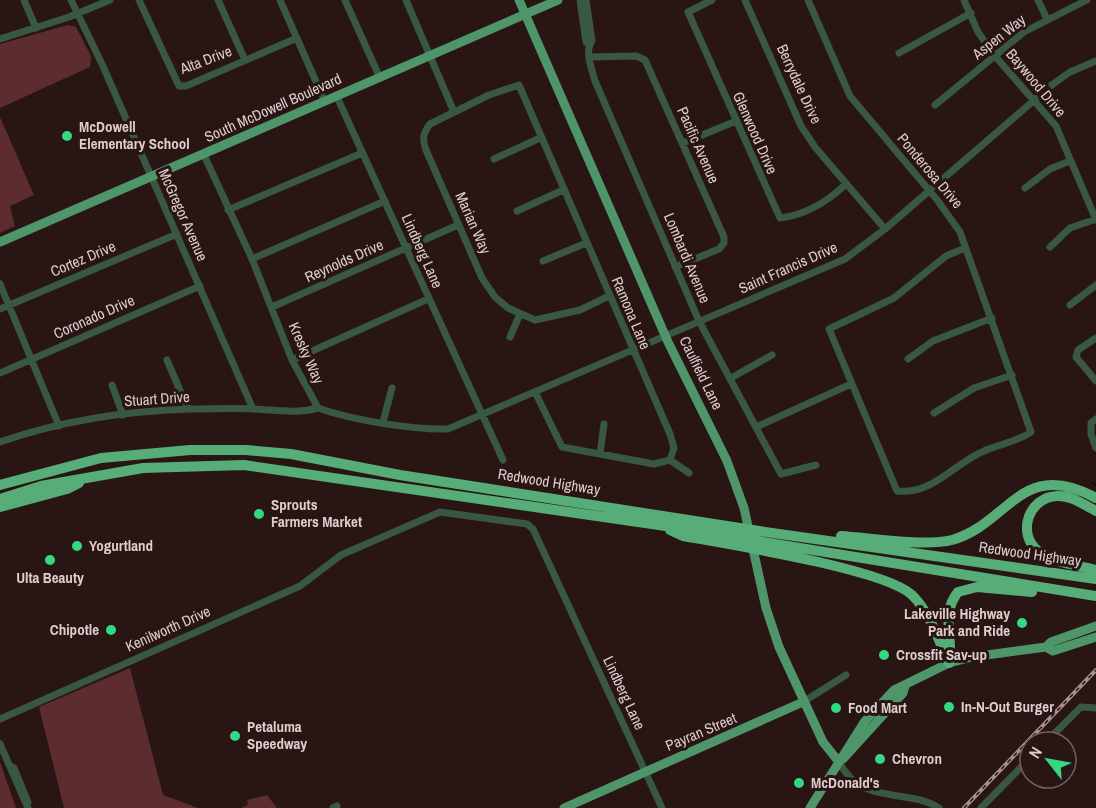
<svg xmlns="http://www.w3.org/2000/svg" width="1096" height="808" font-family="'Archivo Narrow',sans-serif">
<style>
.green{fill:#5d2c2f}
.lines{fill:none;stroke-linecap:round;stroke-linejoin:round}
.stream{stroke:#000f03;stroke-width:1.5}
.minor{stroke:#385843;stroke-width:7}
.major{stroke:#4e9569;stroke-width:9}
.highway{stroke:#56ad77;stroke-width:10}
.rail-casing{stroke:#a29191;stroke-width:4}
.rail{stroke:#2a1515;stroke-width:1.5;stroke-dasharray:4.5;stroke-linecap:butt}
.poi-dot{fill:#33d882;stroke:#2a1515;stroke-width:2}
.labels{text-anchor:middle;stroke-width:6;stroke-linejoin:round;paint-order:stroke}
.street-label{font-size:15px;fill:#ddcdcd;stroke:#2a1515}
.poi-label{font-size:15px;font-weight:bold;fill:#ddcdcd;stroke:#2a1515;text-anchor:start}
</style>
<rect width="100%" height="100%" fill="#2a1515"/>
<path class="green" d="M68 25 76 27 91 56 90 67 0 108V44Z
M0 117 34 195 10 206 15 226 0 233Z
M130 668 163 795 198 808H64L39 707Z
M0 762 16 808H0Z
M267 795 277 808H241L248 805 247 800Z"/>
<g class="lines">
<path class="stream" d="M1092 483 1096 485"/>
<path class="minor" d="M24 0 36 28
M71 0 102 64 253 409
M139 0 179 86H186L297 38
M218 0 245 60
M280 0 325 102
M345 0 380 78
M406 0 454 112
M580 0 586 42 589 45
M586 0 592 41C584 52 592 69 595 81L699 321 781 474 816 465
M712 0 688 12 780 218C806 215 827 202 846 184
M745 0 801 126 815 147 885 229
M808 0 850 96 938 201 960 232 1031 432C1017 442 999 444 984 451 953 464 933 495 897 491L829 329 894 298 946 256 965 248
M964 0 978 32 995 56 1056 126 1096 220
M1038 0 1047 19
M0 39 69 17 110 0
M899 53 971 13
M589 57 636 56 645 60 724 237V243L719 249 675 267
M337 97 503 460
M935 105 1024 32 1087 0
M683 143 736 121
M204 155 252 259 292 360 318 408C352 420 412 430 448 429L845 259 885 229 1053 84 1070 72 1096 61
M494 159 540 138
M1025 188 1050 169 1070 161
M228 210 362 153
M517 211 563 190
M1050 247 1070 228 1096 219
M252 259 385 201
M543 261 586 243
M0 284 59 426
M609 296 580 310 535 320 508 308 495 297 482 278 426 150C422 139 423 133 430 124L489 95 519 85 670 434 674 448 670 460
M1070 305 1096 285
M272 307 458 225
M0 309 177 234
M510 337 520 314
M1096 338 1078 350 1076 357 1096 381
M908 359 933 341 992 318
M167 360 188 409
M292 360 428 299
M0 373 200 286
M731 378 772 355
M112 385 123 415
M535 392 562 447 654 464 670 460
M934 413 974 388 1012 375
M1096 419 1091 423V434L1096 448
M383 422 392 388
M756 427 851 384
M0 442C60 421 127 411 190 409 211 409 233 408 254 409 277 410 296 414 318 408
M600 454 604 424
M670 460 689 473
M803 702 846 675
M0 719 300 586 341 555 440 512 527 524 533 529 662 808
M1046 742 1081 707 1096 708
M0 744 28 808
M839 762C863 807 906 787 939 808
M9 765 14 768 28 802
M333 808 337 806
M981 808 1030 758"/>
<path class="major" d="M519 0 668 342 727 461 744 508 766 608 779 647 823 742 839 762
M0 242 558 0
M1046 647 1051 642 1096 626
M843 759 903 693 905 686
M564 808 803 702
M810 808 865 721 894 690 949 663 972 657 1046 647 1053 651 1096 637"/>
<path class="highway" d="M0 485 101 458 190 450H246L291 454 400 475 759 531 1096 579
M0 499 41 486 143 468 244 465 659 525 1096 596
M0 507 67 489 79 483
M1096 511C1084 505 1071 495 1057 496 1029 497 1016 533 1038 551 1053 563 1078 565 1096 570
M670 530 683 536C727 544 885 569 912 595 930 612 939 642 949 663
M841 536C871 538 924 547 952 540 1009 524 1021 457 1096 498
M949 663C954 639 940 614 958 592L977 587 1032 592"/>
<defs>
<path id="rail" d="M964 808 1096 670"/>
</defs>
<use href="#rail" class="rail-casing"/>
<use href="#rail" class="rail"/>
</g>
<g class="poi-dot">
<circle cx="67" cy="136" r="6"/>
<circle cx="259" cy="514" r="6"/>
<circle cx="77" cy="546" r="6"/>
<circle cx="50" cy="560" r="6"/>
<circle cx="1022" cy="623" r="6"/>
<circle cx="111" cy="630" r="6"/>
<circle cx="884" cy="655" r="6"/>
<circle cx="949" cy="707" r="6"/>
<circle cx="836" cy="708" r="6"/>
<circle cx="235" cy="736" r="6"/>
<circle cx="880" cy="759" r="6"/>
<circle cx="799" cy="783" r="6"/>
</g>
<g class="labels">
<g class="street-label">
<text transform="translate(999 37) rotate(-38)" y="5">Aspen Way</text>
<text transform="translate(206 60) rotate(-21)" y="5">Alta Drive</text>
<text transform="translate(1036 83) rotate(50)" y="5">Baywood Drive</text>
<text transform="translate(799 84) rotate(65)" y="5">Berrydale Drive</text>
<text transform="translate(273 108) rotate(-24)" y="5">South McDowell Boulevard</text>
<text transform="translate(755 133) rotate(66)" y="5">Glenwood Drive</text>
<text transform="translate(698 145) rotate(66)" y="5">Pacific Avenue</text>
<text transform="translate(930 171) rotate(50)" y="5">Ponderosa Drive</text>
<text transform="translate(183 215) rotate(66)" y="5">McGregor Avenue</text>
<text transform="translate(473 223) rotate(66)" y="5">Marian Way</text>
<text transform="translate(422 251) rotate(66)" y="5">Lindberg Lane</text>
<text transform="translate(687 258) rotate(67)" y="5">Lombardi Avenue</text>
<text transform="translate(83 259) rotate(-23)" y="5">Cortez Drive</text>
<text transform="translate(344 261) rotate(-24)" y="5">Reynolds Drive</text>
<text transform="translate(788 268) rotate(-24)" y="5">Saint Francis Drive</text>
<text transform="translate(631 313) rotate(67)" y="5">Ramona Lane</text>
<text transform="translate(94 317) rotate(-24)" y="5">Coronado Drive</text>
<text transform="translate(306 353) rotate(66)" y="5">Kresky Way</text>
<text transform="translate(701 373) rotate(64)" y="5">Caulfield Lane</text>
<text transform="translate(157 399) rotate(-4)" y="5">Stuart Drive</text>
<text transform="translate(549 482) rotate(9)" y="5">Redwood Highway</text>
<text transform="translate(1030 554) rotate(8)" y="5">Redwood Highway</text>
<text transform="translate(168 629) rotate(-24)" y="5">Kenilworth Drive</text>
<text transform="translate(624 693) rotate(65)" y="5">Lindberg Lane</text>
<text transform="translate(701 732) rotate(-23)" y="5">Payran Street</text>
</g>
<g class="poi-label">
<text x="79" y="132">McDowell<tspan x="79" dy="17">Elementary School</tspan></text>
<text x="271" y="510">Sprouts<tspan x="271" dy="17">Farmers Market</tspan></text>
<text x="89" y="551">Yogurtland</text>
<text x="50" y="583" text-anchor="middle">Ulta Beauty</text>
<text x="1010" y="619" text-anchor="end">Lakeville Highway<tspan x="1010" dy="17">Park and Ride</tspan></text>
<text x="99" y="635" text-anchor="end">Chipotle</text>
<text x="896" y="660">Crossfit Sav-up</text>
<text x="961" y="712">In-N-Out Burger</text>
<text x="848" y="713">Food Mart</text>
<text x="247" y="732">Petaluma<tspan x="247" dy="17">Speedway</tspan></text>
<text x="892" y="764">Chevron</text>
<text x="811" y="788">McDonald's</text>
</g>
</g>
<g transform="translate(1048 760) rotate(301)"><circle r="28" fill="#2a1515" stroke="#725f5f" stroke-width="1.5"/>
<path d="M0-4.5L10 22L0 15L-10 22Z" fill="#33d882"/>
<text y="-9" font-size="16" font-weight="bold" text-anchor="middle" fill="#ddcdcd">N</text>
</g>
</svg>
